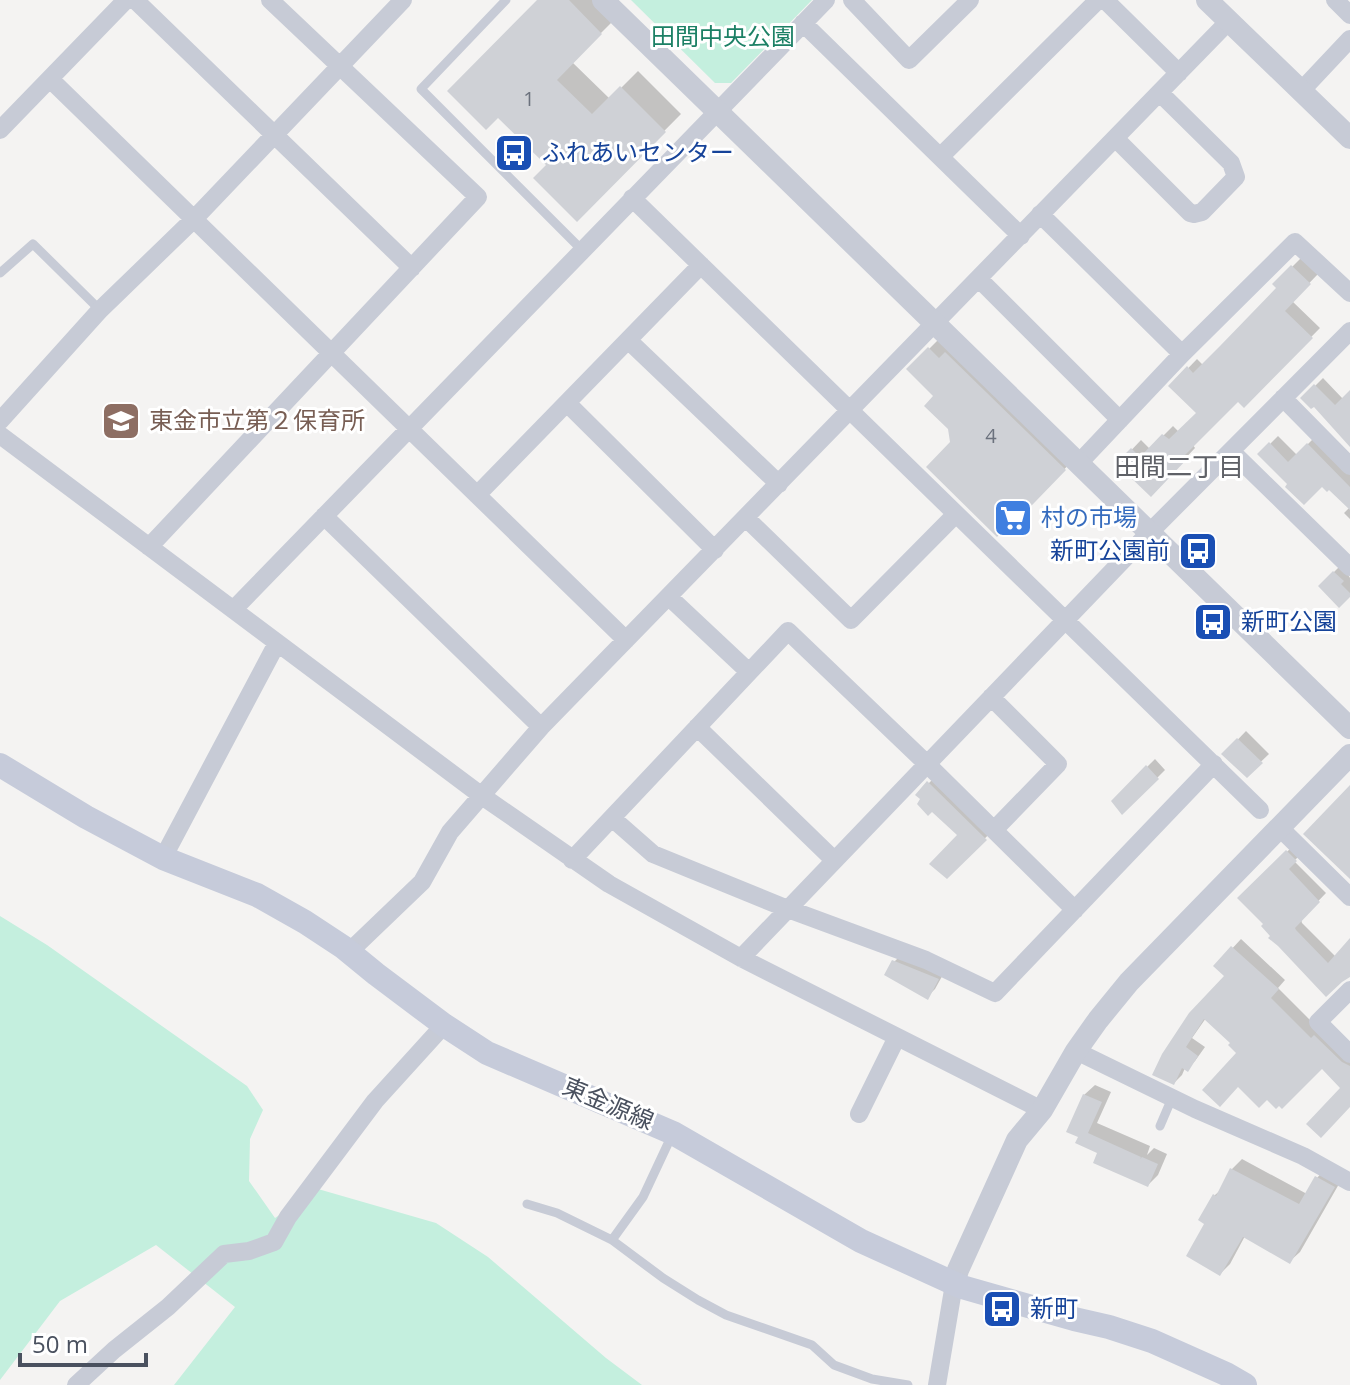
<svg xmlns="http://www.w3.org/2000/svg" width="1350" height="1385" font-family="'Open Sans','Noto Sans JP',sans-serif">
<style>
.green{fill:#c4efde}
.shadow{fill:#0003}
.building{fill:#cfd1d6}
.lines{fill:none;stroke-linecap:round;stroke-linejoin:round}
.service{stroke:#c7cbd6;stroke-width:9}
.minor{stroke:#c7cbd6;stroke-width:18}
.tertiary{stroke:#c7cbd6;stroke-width:22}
.secondary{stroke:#c6cbda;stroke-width:24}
.labels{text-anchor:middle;stroke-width:6;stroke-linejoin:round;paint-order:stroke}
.number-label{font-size:20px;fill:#6b717d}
.park-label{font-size:24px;fill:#1c8065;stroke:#fff}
.transit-label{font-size:24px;fill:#164399;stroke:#fff;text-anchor:start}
.education-label{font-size:24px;fill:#785e54;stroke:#fff;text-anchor:start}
.shop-label{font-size:24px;fill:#366cbe;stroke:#fff;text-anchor:start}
.street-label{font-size:24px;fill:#4a515f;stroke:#fff}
.neighbourhood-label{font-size:26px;fill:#5f6167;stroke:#fff}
</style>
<rect width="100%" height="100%" fill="#f4f3f2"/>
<path class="green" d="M631 0H812L731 83H715Z
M0 916 47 945 247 1086 263 1110 250 1139 249 1181 275 1218 318 1189 436 1223 488 1257 606 1358 642 1385H174L235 1307 156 1245 60 1301 0 1380Z"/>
<path class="shadow" d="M540 0H602L618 16 572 62 610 99 638 71 681 114 577 219 548 165Z
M1301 258 1318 274 1292 301 1320 328 1244 405 1238 400 1193 445 1195 448 1151 495 1134 472 1122 460 1141 440 1150 449 1173 426 1179 432 1198 413 1171 386 1197 359 1203 365 1278 288 1275 284Z
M942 336 1076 457 1006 530 952 443 950 428 936 396 909 369Z
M1323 378 1343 399 1350 393V432L1314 404 1303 398Z
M1278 436 1297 455 1316 436 1350 471V519L1344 513 1350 507 1323 484H1290L1260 454Z
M1342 564 1350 578V595L1320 586Z
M1246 731 1269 754 1247 775 1224 754Z
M1155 759 1165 770 1123 812 1113 801Z
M941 771 997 826 947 877 960 835 918 794Z
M1294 845 1302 853 1294 861 1326 893 1301 919 1302 923 1336 957 1350 941V972L1326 994 1266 924 1240 898Z
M1241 939 1285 980 1278 988 1320 1030 1350 1055V1105L1343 1088 1322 1067 1267 1097 1239 1084V1053L1232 1043 1206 1018 1192 1038 1205 1047 1195 1061 1187 1069 1185 1068 1182 1075 1174 1083 1155 1074 1227 976 1216 966Z
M902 954 945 971 935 989 927 997 894 962Z
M1095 1085 1111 1092 1097 1123 1150 1146 1147 1155 1154 1148 1167 1154 1158 1175 1148 1185 1100 1152 1078 1142 1084 1095Z
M1242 1159 1307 1194 1317 1178 1326 1168 1343 1177 1300 1252 1290 1261 1245 1236 1230 1264 1220 1274 1207 1223 1215 1195 1223 1188 1232 1169Z"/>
<path class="building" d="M537 0H569L602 34 557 80 592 114 620 86 666 132 577 222 533 178 546 165 498 118 486 130 447 91Z
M1291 265 1311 284 1285 311 1313 338 1244 408 1238 402 1185 455 1188 458 1151 497 1128 475 1131 472 1119 460 1131 448 1140 457 1162 434 1169 439 1196 413 1168 386 1187 366 1193 373 1220 346 1276 288 1272 284Z
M928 347 939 358 945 352 1066 470 1006 532 1003 530 997 537 926 467 950 442 948 429 924 406 933 396 906 369Z
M1314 384 1335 405 1350 390V447L1314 407 1311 409 1300 398Z
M1269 442 1288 462 1307 443 1350 487V510L1329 490 1327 492 1322 487 1304 505 1285 487 1287 484 1257 454Z
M1333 571 1344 581 1341 584 1350 593V597L1339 608 1318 586Z
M1237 738 1263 763 1247 778 1221 754Z
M1146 765 1159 779 1122 815 1111 801Z
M927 781 987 840 947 879 929 864 957 835 932 812 928 816 917 804 920 799 915 795Z
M1350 785V879L1303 834Z
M1286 850 1297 861 1289 869 1320 902 1295 928 1296 930 1328 963 1350 938V977L1342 982 1326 997 1278 946 1268 938 1270 936 1261 926 1263 924 1237 898Z
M1231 946 1279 989 1271 998 1311 1038 1314 1035 1342 1062 1350 1066V1107L1321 1138 1306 1124 1340 1088 1322 1069 1282 1109 1279 1106 1276 1109 1267 1100 1259 1108 1238 1087 1220 1107 1202 1090 1236 1053 1228 1045 1230 1043 1204 1019 1186 1047 1198 1056 1188 1072 1182 1068 1174 1085 1152 1075 1162 1054 1189 1013 1224 976 1213 966Z
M892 960 939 979 928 1000 884 975Z
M1083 1094 1102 1102 1088 1133 1141 1157 1140 1159 1142 1157 1158 1164 1148 1187 1093 1163 1097 1153 1075 1143 1078 1137 1066 1132Z
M1230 1168 1299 1204 1315 1176 1335 1187 1290 1264 1243 1237 1220 1276 1186 1256 1204 1224 1198 1220 1213 1194 1216 1196Z"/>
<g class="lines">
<path class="service" d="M506 0 421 89 582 250
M0 273 33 244 100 310
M1160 1126 1172 1098
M527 1204 557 1213 612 1240 663 1278 698 1300 726 1315 812 1345 834 1365 872 1379 908 1385
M612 1240 643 1197 672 1135"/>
<path class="minor" d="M135 0 412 268
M852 0 909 60 970 0
M1105 0 1179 73
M1335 0 1350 15
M803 23 1021 236
M50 79 626 640
M1301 91 1350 39
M0 130 126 0
M1115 138 1190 213 1194 214 1202 212 1236 177 1231 163 1160 93
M940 157 1098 0
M632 198 1260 810
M1040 214 1182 354
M979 279 1120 420
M628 340 779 484
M1283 398 1350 466
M567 403 715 550
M0 421 100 310 194 219 403 0
M0 435 482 796 609 884 741 958 1042 1110
M1231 451 1350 567
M1078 464 1182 354 1295 242 1350 293
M477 495 701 265
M324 516 541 727
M746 518 851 620 956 514
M149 547 478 197 270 0
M669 597 749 672
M234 609 826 0
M991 697 1058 764 994 830
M697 727 834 860
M612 818 653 854 788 909 926 960 995 993 1214 764
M1279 827 1350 897
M163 858 277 643
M572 860 788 631 927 764 1075 910
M349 952 422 882 450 832 541 727 1229 21
M741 958 1149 533 1350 331
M1350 990 1318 1022 1350 1054
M1076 1051 1195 1109 1303 1156 1350 1182
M859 1114 897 1037
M76 1385 114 1350 168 1307 224 1254 249 1251 274 1242 288 1217 375 1101 444 1025
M937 1385 954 1284"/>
<path class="tertiary" d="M603 0 1350 728
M1207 0 1350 138
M954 1284 958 1270 1017 1140 1042 1110 1076 1051 1098 1020 1129 982 1350 755"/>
<path class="secondary" d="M0 765 86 817 163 858 257 895 305 922 343 947 376 974 444 1025 487 1053 673 1133 861 1241 962 1287 1074 1319 1109 1327 1152 1341 1226 1374 1245 1385"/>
</g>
<defs>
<symbol id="bus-square" viewBox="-11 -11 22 22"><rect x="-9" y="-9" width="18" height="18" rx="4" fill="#1a4fb4" stroke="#fff"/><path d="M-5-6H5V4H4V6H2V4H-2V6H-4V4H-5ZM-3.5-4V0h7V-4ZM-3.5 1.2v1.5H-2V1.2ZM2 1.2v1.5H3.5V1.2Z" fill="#fff"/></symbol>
<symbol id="school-square" viewBox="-11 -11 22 22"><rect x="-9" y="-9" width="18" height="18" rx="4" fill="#8d6e63" stroke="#fff"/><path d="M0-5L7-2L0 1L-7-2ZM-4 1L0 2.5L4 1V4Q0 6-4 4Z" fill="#fff"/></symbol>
<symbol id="supermarket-square" viewBox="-11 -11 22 22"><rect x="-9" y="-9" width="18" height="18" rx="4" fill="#3f7fe0" stroke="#fff"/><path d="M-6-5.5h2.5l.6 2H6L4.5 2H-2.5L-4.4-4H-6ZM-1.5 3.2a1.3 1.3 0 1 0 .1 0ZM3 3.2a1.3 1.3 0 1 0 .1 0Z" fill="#fff"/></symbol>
</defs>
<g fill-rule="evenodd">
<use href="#bus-square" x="492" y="131" width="44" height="44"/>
<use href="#school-square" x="99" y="399" width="44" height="44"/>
<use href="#supermarket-square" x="991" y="496" width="44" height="44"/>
<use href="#bus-square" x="1176" y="529" width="44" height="44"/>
<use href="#bus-square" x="1191" y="600" width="44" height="44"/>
<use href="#bus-square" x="980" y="1287" width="44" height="44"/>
</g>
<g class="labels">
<g class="number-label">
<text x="529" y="106">1</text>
<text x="991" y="443">4</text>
</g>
<g class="park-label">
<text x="723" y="45">田間中央公園</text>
</g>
<g class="transit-label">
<text x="542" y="161">ふれあいセンター</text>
<text x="1170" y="559" text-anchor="end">新町公園前</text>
<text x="1241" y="630">新町公園</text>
<text x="1030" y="1317">新町</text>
</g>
<g class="education-label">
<text x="149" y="429">東金市立第２保育所</text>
</g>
<g class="shop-label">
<text x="1041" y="526">村の市場</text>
</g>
<g class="street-label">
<text transform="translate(608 1104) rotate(23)" y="8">東金源線</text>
</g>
<g class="neighbourhood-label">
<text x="1179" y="476">田間二丁目</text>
</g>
</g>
<path d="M20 1353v12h126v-12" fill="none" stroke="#4a515f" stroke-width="4"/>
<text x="32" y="1353" font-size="24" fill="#4a515f" stroke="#ffffff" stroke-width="6" paint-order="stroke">50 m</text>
</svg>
